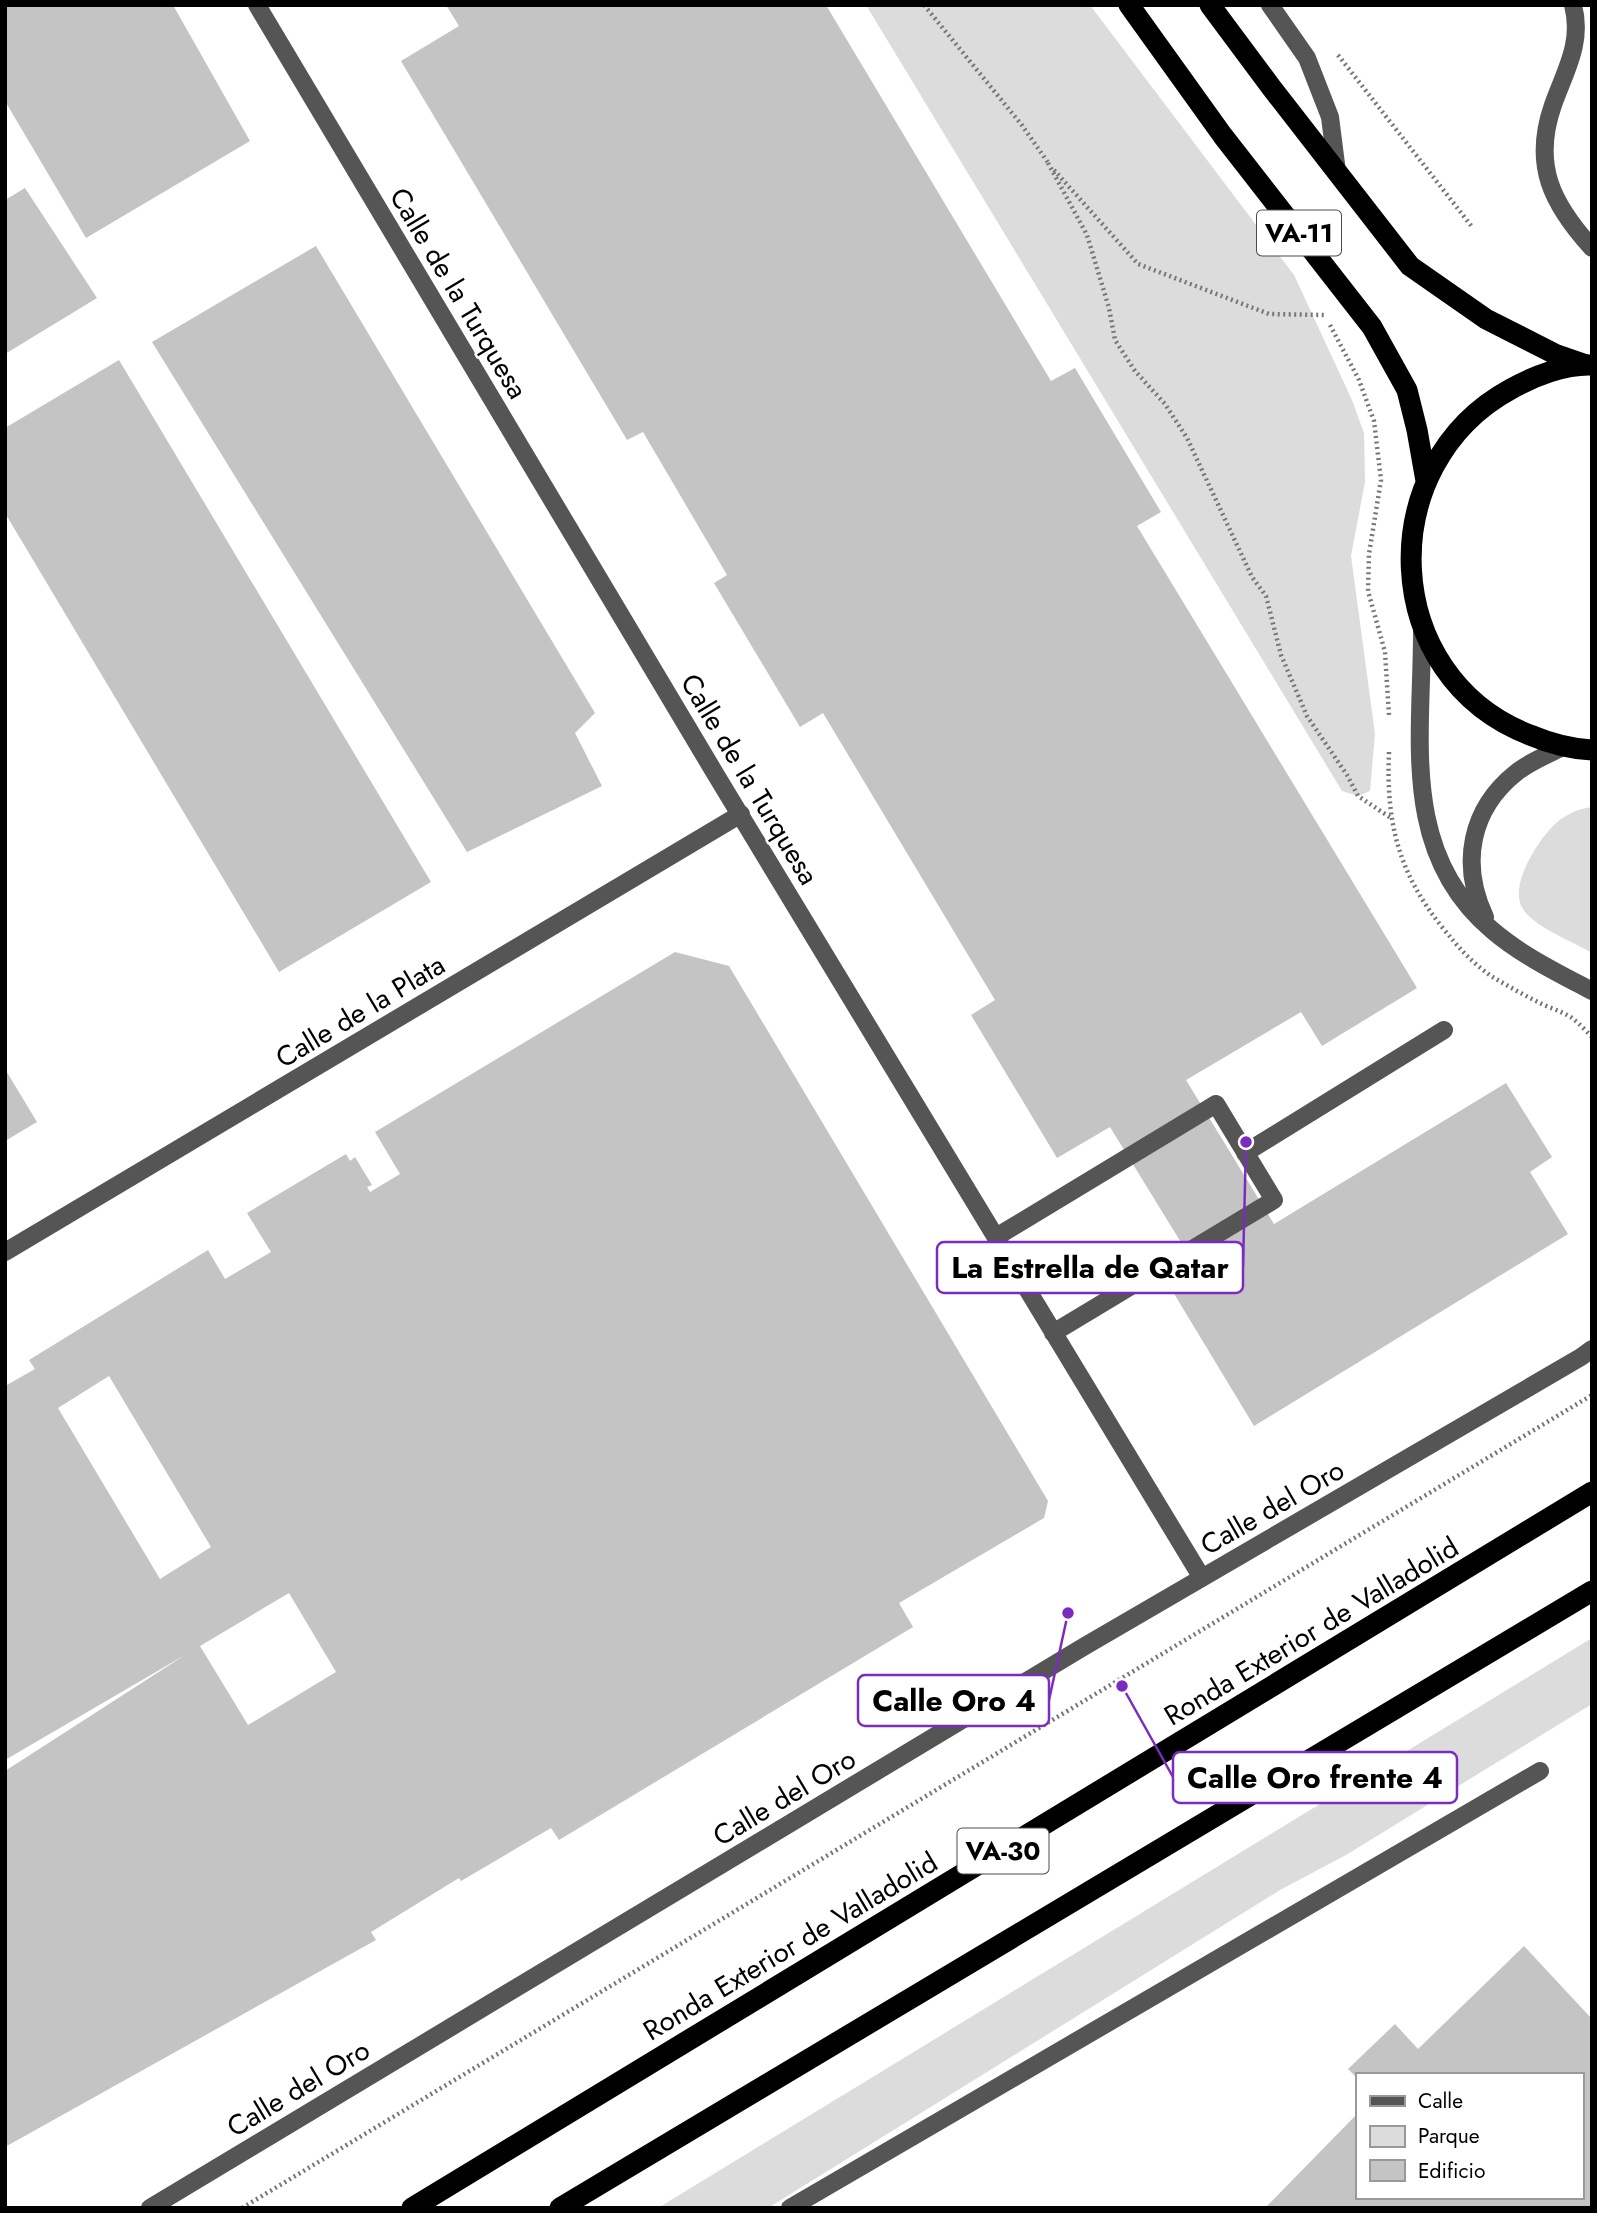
<svg xmlns="http://www.w3.org/2000/svg" width="1597" height="2213" font-family="Jost,sans-serif">
<style>
.green{fill:#dcdcdc}
.building{fill:#c4c4c4;fill-rule:evenodd}
.lines{fill:none;stroke-linecap:round;stroke-linejoin:round}
.path{stroke:#777;stroke-width:4.5;stroke-dasharray:2 3.5;stroke-linecap:butt}
.minor{stroke:#555;stroke-width:18}
.highway{stroke:#000;stroke-width:21}
.labels{text-anchor:middle;stroke-width:5;stroke-linejoin:round;paint-order:stroke}
.shield{fill:#fff;stroke:#4c4c4c;stroke-width:2}
.shield-label{font-size:26px;font-weight:bold;fill:#000}
.street-label{font-size:28px;fill:#000;stroke:#fff}
.leader{fill:none;stroke:#7b2cbf;stroke-width:2.5}
.callout-dot{fill:#7b2cbf;stroke:#fff;stroke-width:2.5}
.callout{fill:#fff;stroke:#7b2cbf;stroke-width:2.5}
.callout-label{font-size:30px;text-anchor:middle;font-weight:bold;fill:#000}
</style>
<rect width="100%" height="100%" fill="#fff"/>
<path class="green" d="M866 5H1090L1294 275 1352 400 1364 433 1365 482 1351 556 1375 734 1370 791 1358 796 1342 791Z
M1592 807V953C1572 941 1534 927 1523 909 1508 887 1537 842 1553 826 1564 815 1577 809 1592 807Z
M1592 1638V1704L1346 1855 1280 1890 768 2208H658Z"/>
<path class="building" d="M5 5H173L250 141 86 238 5 101Z
M446 5H826L1051 381 1075 368 1161 512 1137 526 1417 988 1322 1046 1301 1012 1186 1080 1274 1224 1506 1083 1552 1157 1530 1172 1568 1234 1254 1426 1170 1287 1198 1270 1110 1127 1057 1158 971 1015 995 1000 823 713 800 727 714 583 727 575 643 432 627 440 401 61 459 26Z
M25 188 97 298 5 354V200Z
M316 246 595 713 575 733 602 786 467 852 152 342Z
M119 360 431 882 279 972 5 513V428Z
M675 952 729 966 1048 1501 1044 1518 899 1603 913 1627 559 1840 551 1828 461 1881 459 1878 371 1932 376 1940 5 2147V1771L185 1655 5 1760V1386L35 1369 29 1360 208 1250 225 1279 271 1252 247 1213 346 1154 350 1161 355 1157 372 1185 367 1187 370 1192 400 1174 375 1132ZM109 1376 211 1547 160 1579 58 1408ZM289 1593 336 1672 248 1725 200 1646Z
M5 1069 37 1122 5 1141Z
M1524 1946 1592 2019V2208H1265L1357 2114V2197H1581V2075H1357V2078L1348 2069 1395 2024 1418 2049Z"/>
<g class="lines">
<path class="path" d="M924 5 1021 124 1049 164
M1338 55 1473 228
M1048 163 1087 235 1109 308 1115 340 1135 371 1165 404 1187 438 1252 577 1266 596 1281 655 1307 716 1347 775 1358 796 1391 818
M1054 170 1138 264 1269 314 1324 315
M1330 325 1359 380 1374 421 1381 480 1369 554 1368 591 1385 652 1389 715
M1389 752C1386 822 1398 872 1442 927 1459 948 1469 960 1491 976 1506 985 1522 994 1538 1002 1549 1008 1562 1011 1572 1018 1579 1023 1586 1031 1592 1037
M242 2208 1592 1395"/>
<path class="minor" d="M257 5 716 775 1202 1578
M1270 5 1307 58 1330 117 1337 172
M1573 5C1583 43 1565 71 1553 105 1532 165 1552 204 1592 248
M1422 626C1423 733 1398 851 1492 930 1521 955 1558 973 1592 991
M1485 917C1460 864 1470 809 1517 772 1531 761 1549 754 1565 746
M1245 1153 1444 1030
M996 1237 1216 1104 1274 1200 1053 1333
M5 1252 741 814
M150 2208 1085 1646 1581 1357 1592 1349
M790 2208 1540 1771"/>
<path class="highway" d="M1129 5 1223 136 1372 327 1407 390 1417 430 1426 481
M1210 5 1271 87 1410 266 1486 319 1557 355 1586 365
M1592 365C1565 364 1534 376 1511 389 1371 465 1379 677 1530 735 1549 743 1571 749 1592 750
M412 2208 1592 1492
M560 2208 1592 1591"/>
</g>
<g class="labels">
<g class="shield">
<rect x="1257" y="210.5" width="84" height="45" rx="5"/>
<rect x="957.5" y="1828.5" width="91" height="45" rx="5"/>
</g>
<g class="shield-label">
<text x="1299" y="242">VA-11</text>
<text x="1003" y="1860">VA-30</text>
</g>
<g class="street-label">
<text transform="translate(459 293) rotate(59)" y="10">Calle de la Turquesa</text>
<text transform="translate(750 779) rotate(59)" y="10">Calle de la Turquesa</text>
<text transform="translate(360 1011) rotate(-31)" y="10">Calle de la Plata</text>
<text transform="translate(1272 1507) rotate(-30)" y="10">Calle del Oro</text>
<text transform="translate(1311 1631) rotate(-31)" y="10">Ronda Exterior de Valladolid</text>
<text transform="translate(784 1797) rotate(-31)" y="10">Calle del Oro</text>
<text transform="translate(790 1946) rotate(-31)" y="10">Ronda Exterior de Valladolid</text>
<text transform="translate(298 2088) rotate(-31)" y="10">Calle del Oro</text>
</g>
</g>
<path class="leader" d="M1246 1142L1243 1267M1068 1613L1049 1700M1122 1686L1173 1777"/>
<g class="callout-dot">
<circle cx="1246" cy="1142" r="7"/>
<circle cx="1068" cy="1613" r="7"/>
<circle cx="1122" cy="1686" r="7"/>
</g>
<g class="callout">
<rect x="937" y="1242" width="306" height="51" rx="7"/>
<rect x="858" y="1675" width="191" height="51" rx="7"/>
<rect x="1173" y="1752" width="284" height="51" rx="7"/>
</g>
<g class="callout-label">
<text x="1090" y="1278">La Estrella de Qatar</text>
<text x="954" y="1711">Calle Oro 4</text>
<text x="1315" y="1788">Calle Oro frente 4</text>
</g>
<rect width="1597" height="2213" fill="none" stroke="#000000" stroke-width="14"/>
<rect x="1356" y="2073" width="228" height="126" fill="#ffffff" stroke="#999999" stroke-width="2"/>
<rect x="1370" y="2096" width="35" height="10" fill="#555555" stroke="#999999" stroke-width="2"/>
<text x="1418" y="2108" font-size="21" fill="#000000">Calle</text>
<rect x="1370" y="2126" width="35" height="21" fill="#dcdcdc" stroke="#999999" stroke-width="2"/>
<text x="1418" y="2143" font-size="21" fill="#000000">Parque</text>
<rect x="1370" y="2160" width="35" height="21" fill="#c4c4c4" stroke="#999999" stroke-width="2"/>
<text x="1418" y="2178" font-size="21" fill="#000000">Edificio</text>
</svg>
